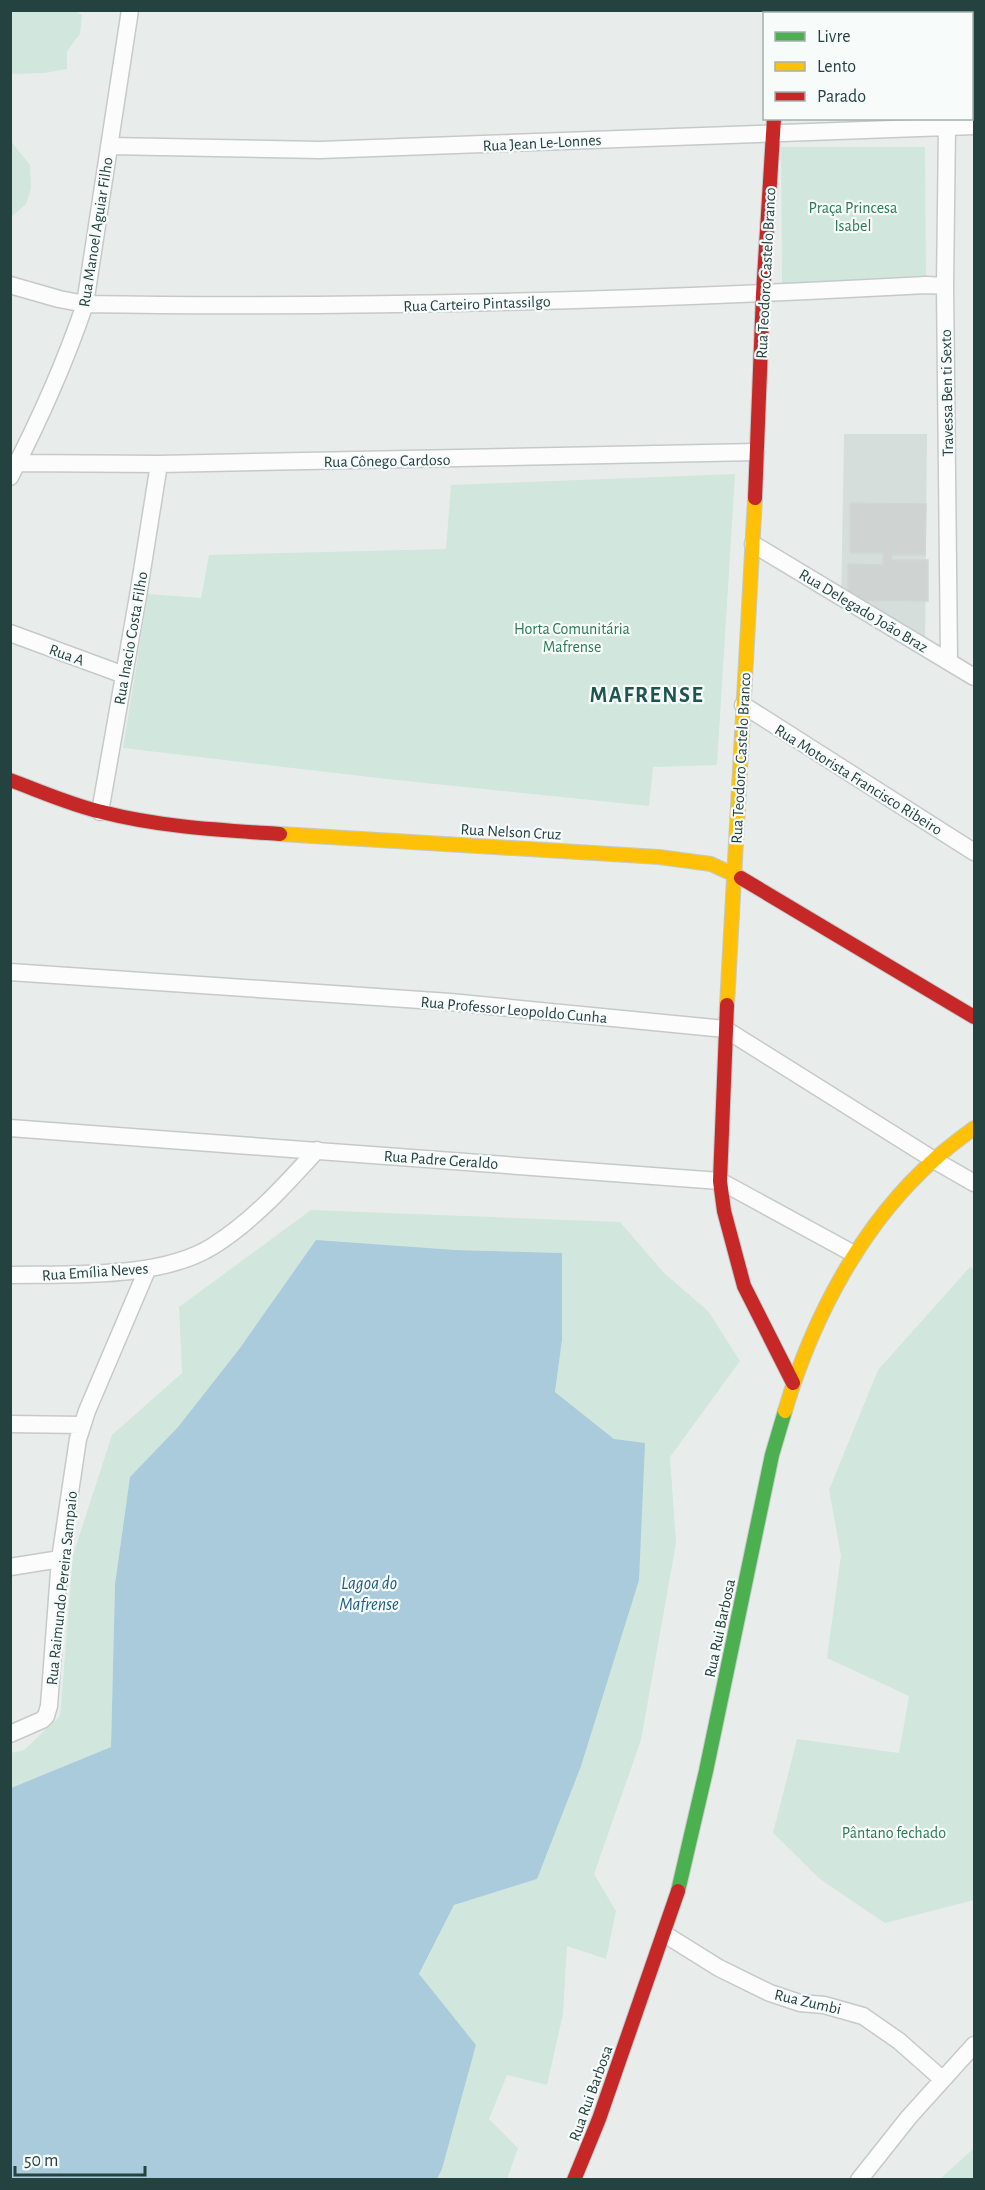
<svg xmlns="http://www.w3.org/2000/svg" width="985" height="2190" font-family="'Alegreya Sans',sans-serif">
<style>
.built{fill:#d6dedc}
.green{fill:#d1e6dc}
.water{fill:#a9cbdb}
.building{fill:#cfd4d3;stroke:#d1d6d5;stroke-width:1.5}
.lines{fill:none;stroke-linecap:round;stroke-linejoin:round}
.street-casing{stroke:#c5cac9;stroke-width:19}
.fast-casing{stroke:#c3cbc9;stroke-width:16}
.slow-casing{stroke:#c3cbc9;stroke-width:16}
.jam-casing{stroke:#c3cbc9;stroke-width:16}
.street{stroke:#fcfcfc;stroke-width:16}
.fast{stroke:#4caf50;stroke-width:14}
.slow{stroke:#ffc107;stroke-width:14}
.jam{stroke:#c62828;stroke-width:14}
.labels{text-anchor:middle;stroke-width:4.5;stroke-linejoin:round;paint-order:stroke}
.street-label{font-size:16px;fill:#24423f;stroke:#f7fbfa}
.park-label{font-size:16px;fill:#2d7a58;stroke:#f7fbfa}
.water-label{font-size:18px;font-style:italic;fill:#1c5e80;stroke:#f7fbfa}
.district-label{font-size:22px;font-weight:bold;letter-spacing:1.5px;fill:#1f5551;stroke:#f7fbfa}
</style>
<rect width="100%" height="100%" fill="#e8edec"/>
<path class="built" d="M844 434H927L925 656 841 605Z"/>
<path class="green" d="M11 10 75 11 82 15 80 34 67 51V69L44 73 11 74Z
M10 140 30 165 31 189 26 204 11 217Z
M781 147H925L926 285H782Z
M735 474 717 765 653 767 649 806 378 778 123 748 148 594 201 598 209 555 446 549 451 485Z
M311 1210 620 1222 664 1273 708 1311 740 1361 670 1457 676 1543 641 1740 594 1874 616 1911 606 1959 567 1946 563 2014 547 2085 507 2075 489 2119 518 2148 507 2179H437L442 2169 476 2045 419 1975 454 1905 537 1879 614 1439 555 1392 562 1340V1253L455 1250 240 1348 178 1427 130 1477 115 1584 111 1747 11 1788V1753L24 1750 60 1716 73 1555 112 1435 182 1373 179 1307Z
M970 1267 974 1269V1900L885 1923 820 1879 773 1833 797 1739 899 1753 909 1696 827 1658 841 1555 829 1490 878 1370Z
M974 2148V2179H940Z"/>
<path class="water" d="M316 1240 455 1250 562 1253V1340L555 1392 614 1439 645 1443 639 1580 581 1766 537 1879 454 1905 419 1974 476 2045 442 2169 437 2179H11V1788L111 1747 115 1584 130 1477 178 1427 240 1348Z"/>
<path class="building" d="M850 503 926 504 925 555H892V560H928V601L848 600V564L883 565V553H850Z"/>
<g class="lines">
<defs>
<path id="street" d="M777 14 778 10
M947 127 945 286 949 660
M109 146 320 150 974 126
M10 285 59 299 85 304C366 309 646 300 926 285L945 286
M18 463 159 464 756 452
M10 477C39 421 65 363 85 304L130 10
M753 544 974 677
M10 633 124 675
M743 705 974 852
M100 812 138 596 159 464
M10 972 450 1002 725 1029 934 1160 974 1183
M10 1128 720 1181 854 1254
M10 1275C71 1274 161 1279 213 1246 253 1221 286 1184 317 1150
M10 1424 82 1425
M10 1567 60 1559
M10 1734 42 1720 46 1716 49 1706 60 1559 78 1439 87 1411 147 1270
M666 1935 719 1968 770 1993 800 2003 824 2005 863 2016 899 2041 942 2079
M859 2180 909 2117 974 2045"/>
<path id="fast" d="M678 1891 706 1771 772 1455 785 1411"/>
<path id="slow" d="M280 834 659 857 711 864 741 878
M727 1005 755 498
M785 1411C812 1319 862 1223 935 1159 947 1148 961 1138 974 1128"/>
<path id="jam" d="M755 498 763 294 774 118
M10 780C40 791 71 805 102 812 160 827 220 830 280 834
M741 878 974 1017
M727 1005 720 1181 724 1211 744 1286 793 1383
M574 2180 599 2119 678 1891"/>
</defs>
<use href="#street" class="street-casing"/>
<use href="#fast" class="fast-casing"/>
<use href="#slow" class="slow-casing"/>
<use href="#jam" class="jam-casing"/>
<use href="#street" class="street"/>
<use href="#fast" class="fast"/>
<use href="#slow" class="slow"/>
<use href="#jam" class="jam"/>
</g>
<g class="labels">
<g class="street-label">
<text transform="translate(542 142) rotate(-3)" y="6">Rua Jean Le-Lonnes</text>
<text transform="translate(95 232) rotate(-81)" y="6">Rua Manoel Aguiar Filho</text>
<text transform="translate(765 273) rotate(-87)" y="6">Rua Teodoro Castelo Branco</text>
<text transform="translate(477 303) rotate(-2)" y="6">Rua Carteiro Pintassilgo</text>
<text transform="translate(946 393) rotate(-91)" y="6">Travessa Ben ti Sexto</text>
<text transform="translate(387 460) rotate(-1)" y="6">Rua Cônego Cardoso</text>
<text transform="translate(864 610) rotate(31)" y="6">Rua Delegado João Braz</text>
<text transform="translate(130 638) rotate(-80)" y="6">Rua Inacio Costa Filho</text>
<text transform="translate(67 654) rotate(20)" y="6">Rua A</text>
<text transform="translate(740 758) rotate(-87)" y="6">Rua Teodoro Castelo Branco</text>
<text transform="translate(859 779) rotate(32)" y="6">Rua Motorista Francisco Ribeiro</text>
<text transform="translate(511 831) rotate(3)" y="6">Rua Nelson Cruz</text>
<text transform="translate(514 1009) rotate(5)" y="6">Rua Professor Leopoldo Cunha</text>
<text transform="translate(441 1159) rotate(4)" y="6">Rua Padre Geraldo</text>
<text transform="translate(95 1271) rotate(-4)" y="6">Rua Emília Neves</text>
<text transform="translate(61 1588) rotate(-84)" y="6">Rua Raimundo Pereira Sampaio</text>
<text transform="translate(719 1628) rotate(-78)" y="6">Rua Rui Barbosa</text>
<text transform="translate(808 2001) rotate(13)" y="6">Rua Zumbi</text>
<text transform="translate(590 2093) rotate(-70)" y="6">Rua Rui Barbosa</text>
</g>
<g class="park-label">
<text x="853" y="213">Praça Princesa<tspan x="853" dy="18">Isabel</tspan></text>
<text x="572" y="634">Horta Comunitária<tspan x="572" dy="18">Mafrense</tspan></text>
<text x="894" y="1838">Pântano fechado</text>
</g>
<g class="water-label">
<text x="369" y="1589">Lagoa do<tspan x="369" dy="21">Mafrense</tspan></text>
</g>
<g class="district-label">
<text x="647" y="702">MAFRENSE</text>
</g>
</g>
<rect width="985" height="2190" fill="none" stroke="#24423f" stroke-width="24"/>
<rect x="763" y="12" width="210" height="108" fill="#f7fbfa" stroke="#a3b1af" stroke-width="1.5"/>
<rect x="775" y="32" width="30" height="9" fill="#4caf50" stroke="#a3b1af" stroke-width="1.5"/>
<text x="817" y="42" font-size="18" fill="#24423f">Livre</text>
<rect x="775" y="62" width="30" height="9" fill="#ffc107" stroke="#a3b1af" stroke-width="1.5"/>
<text x="817" y="72" font-size="18" fill="#24423f">Lento</text>
<rect x="775" y="92" width="30" height="9" fill="#c62828" stroke="#a3b1af" stroke-width="1.5"/>
<text x="817" y="102" font-size="18" fill="#24423f">Parado</text>
<path d="M15 2166v9h130v-9" fill="none" stroke="#24423f" stroke-width="3"/>
<text x="24" y="2166" font-size="18" fill="#24423f" stroke="#f7fbfa" stroke-width="4.5" paint-order="stroke">50 m</text>
</svg>
